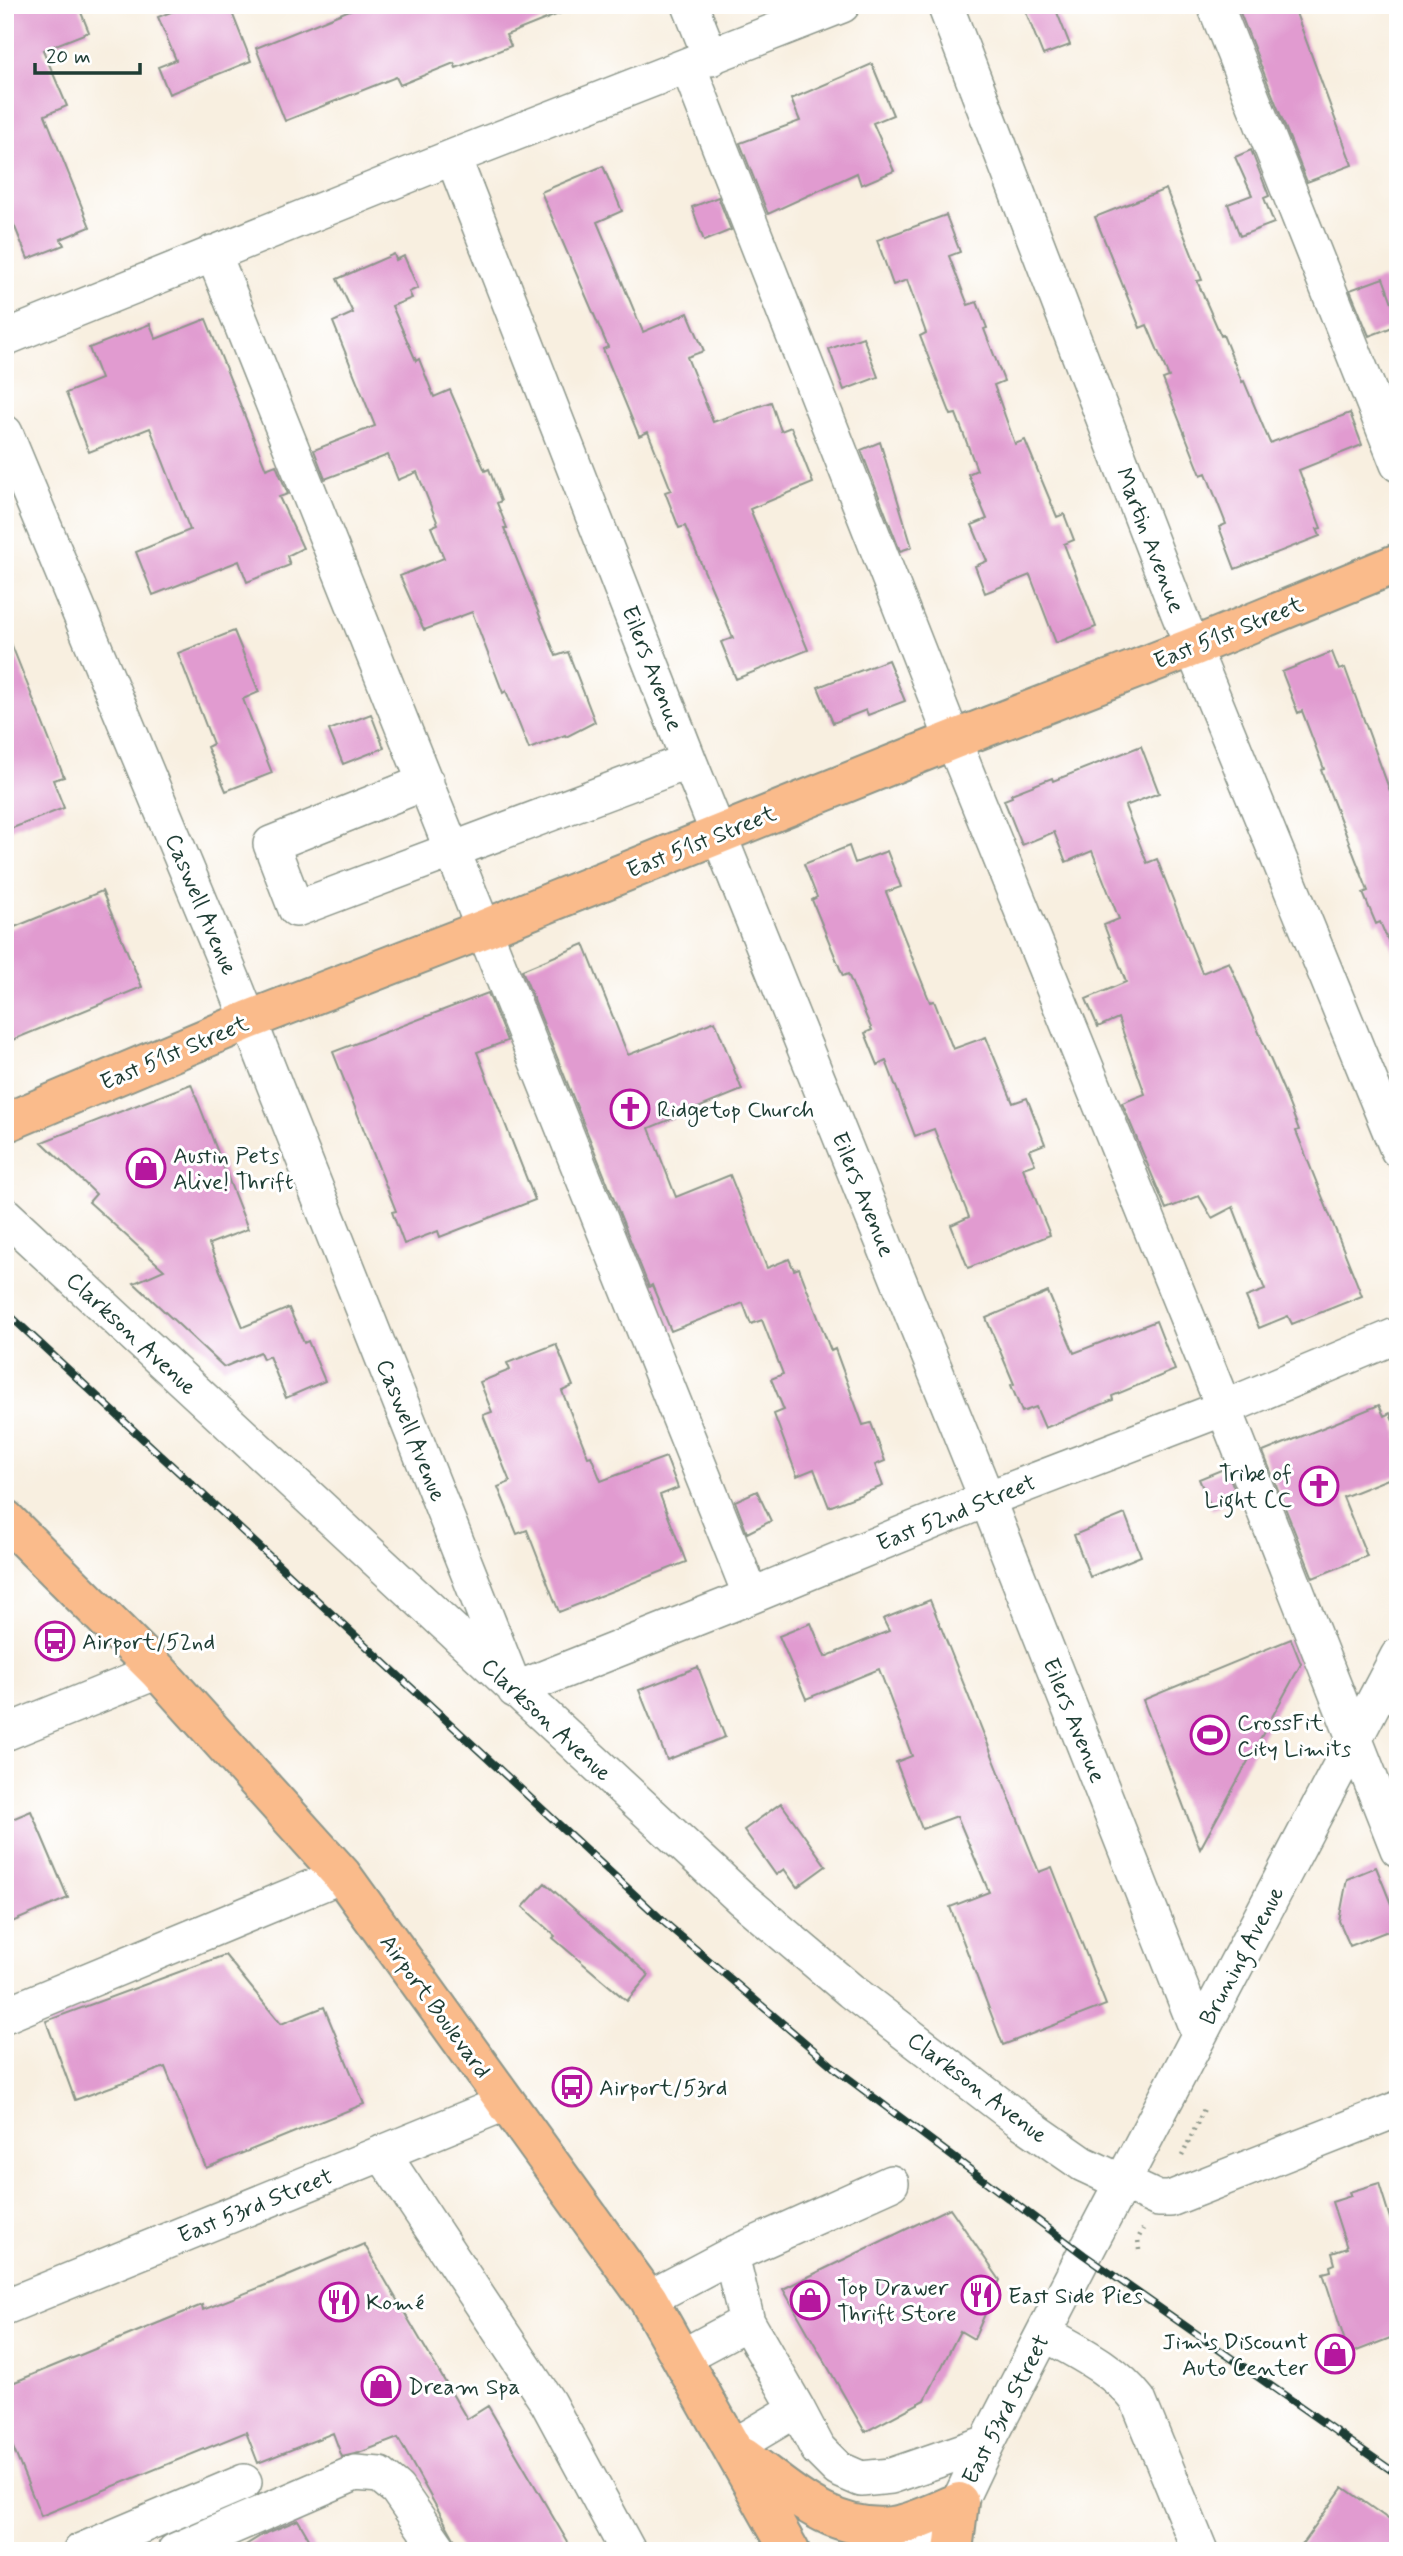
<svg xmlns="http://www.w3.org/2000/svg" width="1403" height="2556" font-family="Mynerve,sans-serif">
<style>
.building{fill:#e19bd0}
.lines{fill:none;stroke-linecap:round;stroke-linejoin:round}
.minor-casing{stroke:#8c968a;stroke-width:38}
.major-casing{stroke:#8c968a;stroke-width:42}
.path{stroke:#8c968a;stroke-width:4.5;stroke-dasharray:2 5;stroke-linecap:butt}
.minor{stroke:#fff;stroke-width:35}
.major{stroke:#fabb8b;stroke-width:38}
.rail-casing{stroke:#1f3d34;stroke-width:8}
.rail{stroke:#fff;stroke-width:5;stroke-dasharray:16;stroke-linecap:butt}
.labels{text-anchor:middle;stroke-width:6;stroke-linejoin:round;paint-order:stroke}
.street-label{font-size:23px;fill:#1f3d34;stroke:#fff}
.poi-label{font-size:23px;fill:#1f3d34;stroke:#fff;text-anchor:start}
</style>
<rect width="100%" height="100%" fill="#fff"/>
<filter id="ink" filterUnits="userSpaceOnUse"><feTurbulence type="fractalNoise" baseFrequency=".0143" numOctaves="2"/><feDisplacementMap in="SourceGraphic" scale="14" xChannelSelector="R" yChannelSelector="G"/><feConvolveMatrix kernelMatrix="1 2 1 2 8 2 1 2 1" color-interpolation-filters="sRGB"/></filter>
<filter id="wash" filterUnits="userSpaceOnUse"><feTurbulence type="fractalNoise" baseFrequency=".00686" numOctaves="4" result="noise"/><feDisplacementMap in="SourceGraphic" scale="28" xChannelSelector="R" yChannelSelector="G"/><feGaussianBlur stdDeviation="1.57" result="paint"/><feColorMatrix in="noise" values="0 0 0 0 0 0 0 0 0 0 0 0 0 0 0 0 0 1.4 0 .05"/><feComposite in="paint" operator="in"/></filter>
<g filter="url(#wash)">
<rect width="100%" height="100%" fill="#f8efe0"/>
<g id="blocks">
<path class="building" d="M5 5H78L89 32 43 50 67 106 45 115 90 227 61 239 64 245 28 259 5 203Z
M189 5H229L251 61 169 94 158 67 176 60 158 17Z
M362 5H576V7L506 35 511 46 456 68 454 63 400 85 396 77 285 121 256 48Z
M1023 5H1054L1070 45 1043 55Z
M1237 5H1293L1352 165 1307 182Z
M872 64 893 115 873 123 894 171 861 185 857 173 768 214 740 143 800 121 791 99Z
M1251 150 1269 196 1264 198 1274 223 1240 236 1228 204 1252 195 1235 157Z
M603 166 622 211 597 222 643 332 688 313 704 351 687 357 713 422 771 402 781 431 791 427 813 483 750 509 808 650 736 679 721 642 733 638 685 526 679 528 665 492 671 490 648 432 639 436 603 349 608 347 541 192Z
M1166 189 1202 280 1197 281 1221 336 1223 335 1242 382 1244 381 1270 443 1350 413 1362 445 1299 470 1321 528 1317 529 1320 536 1235 569 1219 527 1226 524 1206 473 1201 475 1163 379 1169 377 1147 325 1140 328 1095 217Z
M718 197 731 230 704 241 692 207Z
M946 215 960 252 949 256 968 305 977 302 987 328 984 329 1004 381 994 385 1015 444 1025 440 1057 517 1064 514 1074 540 1064 544 1096 627 1056 643 1030 575 985 593 975 566 987 561 972 525 987 519 968 474 977 470 956 414 951 415 920 336 926 333 907 280 893 285 877 240Z
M394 254 396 260 404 256 418 288 409 292 412 298 392 306 416 361 419 359 434 397 450 390 485 471 489 469 501 501 497 503 507 528H504L556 656 568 652 595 722 566 737 565 735 529 749 506 691 503 693 472 612 424 630 400 576 444 558 431 527 438 524 417 472 398 480 388 455 325 479 314 450 375 426 333 322 353 313 337 279Z
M1383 278 1398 319V325L1369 336 1350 290Z
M206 319 266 469 276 465 288 494 279 497 303 548 287 556 290 565 247 582 239 561 153 595 136 552 190 530 150 428 89 452 66 393 101 379 89 348 150 324 156 339Z
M863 337 878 377 844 390 829 349Z
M880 442 912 547 900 551 861 450Z
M234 631 259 692 243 699 272 773 226 791 207 747 213 744 178 653Z
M7 633 64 777 53 780 64 808 5 831Z
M1332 652 1339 670 1345 668 1398 813V963L1380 922 1376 924 1363 893 1368 891 1321 770 1324 769 1302 711 1298 713 1282 672Z
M888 660 905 701 868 715 866 710 833 723 818 687Z
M371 714 384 748 343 764 329 730Z
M1141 746 1159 793 1125 806 1147 863 1157 859 1202 973 1229 962 1283 1089 1299 1130 1296 1131 1362 1296 1292 1324 1288 1316 1259 1328 1246 1297 1265 1290 1233 1207 1212 1218 1199 1196 1166 1209 1122 1103 1145 1094 1118 1018 1098 1027 1086 999 1126 982 1104 925 1119 919 1092 851 1066 862 1054 832 1022 845 1004 800 1012 797 1011 794 1052 778 1053 781Z
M849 846 855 863 887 851 901 887 886 892 930 1002 934 1001 953 1049 986 1037 1013 1103 1027 1098 1045 1144 1029 1150 1035 1164 1023 1168 1050 1235 968 1268 951 1225 969 1217 934 1129 915 1136 886 1061 878 1065 865 1033 872 1030 848 974 843 976 812 900 817 897 804 864Z
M102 891 142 987 5 1043V931Z
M584 944 628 1055 715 1021 742 1090 649 1128 676 1197 730 1175 767 1268 789 1259 794 1270 799 1268 831 1351 835 1349 863 1425 871 1423 885 1461 875 1465 883 1486 829 1507 814 1469 797 1476 774 1414 784 1410 771 1379 783 1374 762 1320 751 1324 743 1303 671 1331 652 1285 649 1287 522 970Z
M488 993 507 1041 477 1052 535 1200 440 1237 438 1231 404 1244 392 1212 396 1211 333 1052Z
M191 1084 248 1229 209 1244 243 1327 289 1308 304 1343 308 1341 325 1381 286 1398 269 1356 263 1359 260 1352 224 1367 134 1283 164 1270 89 1202 96 1194 42 1142Z
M1048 1292 1074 1353 1156 1321 1175 1370 1112 1396 1113 1400 1045 1428 1036 1407 1022 1412 1011 1385 1014 1384 986 1318Z
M556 1344 573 1386 562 1391 588 1457 591 1456 601 1481 666 1457 678 1488 660 1495 686 1562 559 1612 527 1530 517 1534 498 1487 510 1482 483 1415 492 1412 480 1382 510 1370 507 1363Z
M1379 1405 1384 1416 1390 1413 1398 1432V1475L1343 1497 1367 1556 1313 1578 1263 1452Z
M1226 1468 1238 1498 1212 1510 1199 1479Z
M757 1491 771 1521 747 1533 735 1501Z
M1125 1514 1141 1556 1090 1577 1074 1535Z
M930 1600 1039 1872 1052 1867 1106 2005 1003 2045 950 1907 989 1892 957 1816 922 1829 896 1762 912 1756 879 1669 806 1699 779 1636 811 1623 825 1657 889 1631 883 1619Z
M1291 1639 1301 1664 1200 1849 1143 1700Z
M698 1667 725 1737 667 1760 639 1690Z
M781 1803 826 1866 797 1887 784 1869 776 1875 744 1830Z
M31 1811 68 1898 5 1925V1822Z
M1376 1867 1398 1921V1927L1350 1946 1339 1921 1347 1879Z
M545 1883 649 1975 627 2001 553 1938 555 1936 523 1907Z
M225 1955 281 2024 324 2007 364 2104 206 2168 165 2067 75 2100 46 2021Z
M1379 2183 1398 2244V2335L1349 2354 1323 2273 1331 2271 1330 2266 1335 2264 1332 2253 1347 2248 1332 2202 1351 2196 1349 2192Z
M950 2208 1000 2280 974 2339 960 2331 925 2400 865 2432 783 2289Z
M364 2244 467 2419 488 2406 573 2551H461L398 2438 359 2453 342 2457 333 2433 258 2463 246 2432 41 2516 5 2428V2386L202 2305 203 2310 281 2279Z
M1343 2487 1398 2526V2551H1297Z
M298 2520 316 2551H236L262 2535Z"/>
</g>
</g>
<g filter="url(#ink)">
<use href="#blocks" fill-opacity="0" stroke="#8c968a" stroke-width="2"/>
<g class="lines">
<defs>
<path id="minor" d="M690 5 711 58
M945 5 1179 614 1398 1150
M1215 5 1398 464
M688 66 953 740 1224 1408 1398 1849
M453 157 689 761 987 1499 1199 2034
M213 253 751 1596
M5 338 453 157 842 5
M5 433 236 988 515 1690 751 1596 987 1499 1224 1408 1398 1335
M426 782 271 844 296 909 689 761
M5 1215 742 1899 851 1991 1017 2118 1083 2164 1158 2199H1170L1398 2109
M5 1733 158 1671
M5 2015 342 1875
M382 2153 548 2403 628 2551
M731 2255 747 2322
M648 2299 731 2255 891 2183
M5 2307 505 2103
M1044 2333C1078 2352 1114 2369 1138 2400L1200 2551
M682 2357 747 2322 797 2409 733 2447
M797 2409 818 2449 838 2469 861 2479 891 2476 987 2443
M81 2551 244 2482
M175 2551 355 2473 380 2475 397 2489 440 2551
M910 2551 933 2533 959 2502 987 2443 1084 2255 1398 1656"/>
<path id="major" d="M5 1123 249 1020 484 929 953 740 1193 647 1398 563
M5 1519 158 1671 342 1875 648 2299 790 2551
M743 2457C789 2490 831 2533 892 2526 912 2524 940 2510 959 2502L953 2551"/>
</defs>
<use href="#minor" class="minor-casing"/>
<use href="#major" class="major-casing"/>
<path class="path" d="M1182 2156 1205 2107
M1139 2250 1138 2239 1143 2229"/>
<use href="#minor" class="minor"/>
<use href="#major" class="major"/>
<defs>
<path id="rail" d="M5 1311 664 1922 837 2070 1084 2255 1398 2475"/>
</defs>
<use href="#rail" class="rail-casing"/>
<use href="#rail" class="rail"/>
</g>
</g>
<defs>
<symbol id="church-ring" viewBox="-11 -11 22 22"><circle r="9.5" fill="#fff" stroke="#b5179e" stroke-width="1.5"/><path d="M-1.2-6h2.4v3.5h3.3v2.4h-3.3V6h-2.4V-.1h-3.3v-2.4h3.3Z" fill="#b5179e"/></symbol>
<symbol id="shop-ring" viewBox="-11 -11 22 22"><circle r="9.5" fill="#fff" stroke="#b5179e" stroke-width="1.5"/><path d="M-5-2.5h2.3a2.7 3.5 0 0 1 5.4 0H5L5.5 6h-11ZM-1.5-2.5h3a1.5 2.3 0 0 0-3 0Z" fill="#b5179e"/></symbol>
<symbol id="bus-ring" viewBox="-11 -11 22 22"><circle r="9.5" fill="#fff" stroke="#b5179e" stroke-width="1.5"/><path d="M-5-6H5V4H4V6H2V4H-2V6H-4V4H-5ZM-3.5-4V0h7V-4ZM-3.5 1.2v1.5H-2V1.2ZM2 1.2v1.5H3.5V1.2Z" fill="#b5179e"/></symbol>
<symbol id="stadium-ring" viewBox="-11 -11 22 22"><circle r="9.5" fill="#fff" stroke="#b5179e" stroke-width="1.5"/><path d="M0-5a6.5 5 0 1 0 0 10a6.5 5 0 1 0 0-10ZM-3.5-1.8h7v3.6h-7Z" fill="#b5179e"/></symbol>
<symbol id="restaurant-ring" viewBox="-11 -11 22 22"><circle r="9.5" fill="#fff" stroke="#b5179e" stroke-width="1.5"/><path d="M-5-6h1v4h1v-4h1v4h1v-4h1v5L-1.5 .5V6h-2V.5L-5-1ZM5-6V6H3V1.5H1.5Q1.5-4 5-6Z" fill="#b5179e"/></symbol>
</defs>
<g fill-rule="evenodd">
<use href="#church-ring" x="608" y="1087" width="44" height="44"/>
<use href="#shop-ring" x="124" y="1146" width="44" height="44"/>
<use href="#church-ring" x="1297" y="1464" width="44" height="44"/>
<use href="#bus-ring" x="33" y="1619" width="44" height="44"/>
<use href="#stadium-ring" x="1188" y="1713" width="44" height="44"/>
<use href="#bus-ring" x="550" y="2065" width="44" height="44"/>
<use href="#restaurant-ring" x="959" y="2273" width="44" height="44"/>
<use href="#shop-ring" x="788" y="2278" width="44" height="44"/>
<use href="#restaurant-ring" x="317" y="2280" width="44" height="44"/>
<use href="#shop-ring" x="1313" y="2332" width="44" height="44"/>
<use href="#shop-ring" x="359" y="2364" width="44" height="44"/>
</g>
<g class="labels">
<g class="street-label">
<text transform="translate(1151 540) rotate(69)" y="8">Martin Avenue</text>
<text transform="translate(1228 632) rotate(-22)" y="8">East 51st Street</text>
<text transform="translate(653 668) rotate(69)" y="8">Eilers Avenue</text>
<text transform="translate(701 841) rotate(-22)" y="8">East 51st Street</text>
<text transform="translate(202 904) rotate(67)" y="8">Caswell Avenue</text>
<text transform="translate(174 1052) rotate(-23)" y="8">East 51st Street</text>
<text transform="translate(864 1194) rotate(68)" y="8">Eilers Avenue</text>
<text transform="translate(132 1333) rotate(43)" y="8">Clarkson Avenue</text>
<text transform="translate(412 1430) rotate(68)" y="8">Caswell Avenue</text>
<text transform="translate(956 1512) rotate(-22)" y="8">East 52nd Street</text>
<text transform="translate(547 1719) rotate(43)" y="8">Clarkson Avenue</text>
<text transform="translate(1075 1720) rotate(68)" y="8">Eilers Avenue</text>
<text transform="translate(1241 1955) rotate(-62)" y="8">Bruning Avenue</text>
<text transform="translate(436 2006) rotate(54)" y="8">Airport Boulevard</text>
<text transform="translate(978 2087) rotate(37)" y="8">Clarkson Avenue</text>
<text transform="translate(255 2205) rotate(-22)" y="8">East 53rd Street</text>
<text transform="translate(1005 2409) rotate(-63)" y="8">East 53rd Street</text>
</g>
<g class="poi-label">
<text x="657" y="1117">Ridgetop Church</text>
<text x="173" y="1163">Austin Pets<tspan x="173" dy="26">Alive! Thrift</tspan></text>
<text x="1292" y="1481" text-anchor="end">Tribe of<tspan x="1292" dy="26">Light CC</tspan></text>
<text x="82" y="1649">Airport/52nd</text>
<text x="1237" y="1730">CrossFit<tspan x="1237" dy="26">City Limits</tspan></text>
<text x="599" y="2095">Airport/53rd</text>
<text x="837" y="2295">Top Drawer<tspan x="837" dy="26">Thrift Store</tspan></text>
<text x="1008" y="2303">East Side Pies</text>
<text x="366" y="2310">Komé</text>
<text x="1308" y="2349" text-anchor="end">Jim's Discount<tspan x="1308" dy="26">Auto Center</tspan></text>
<text x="408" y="2394">Dream Spa</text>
</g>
</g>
<rect width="1403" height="2556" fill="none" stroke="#fff" stroke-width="28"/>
<path d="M35 63v10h105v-10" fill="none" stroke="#1f3d34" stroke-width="3.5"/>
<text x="46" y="63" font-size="21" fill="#1f3d34" stroke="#ffffff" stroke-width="5" paint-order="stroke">20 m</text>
</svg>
